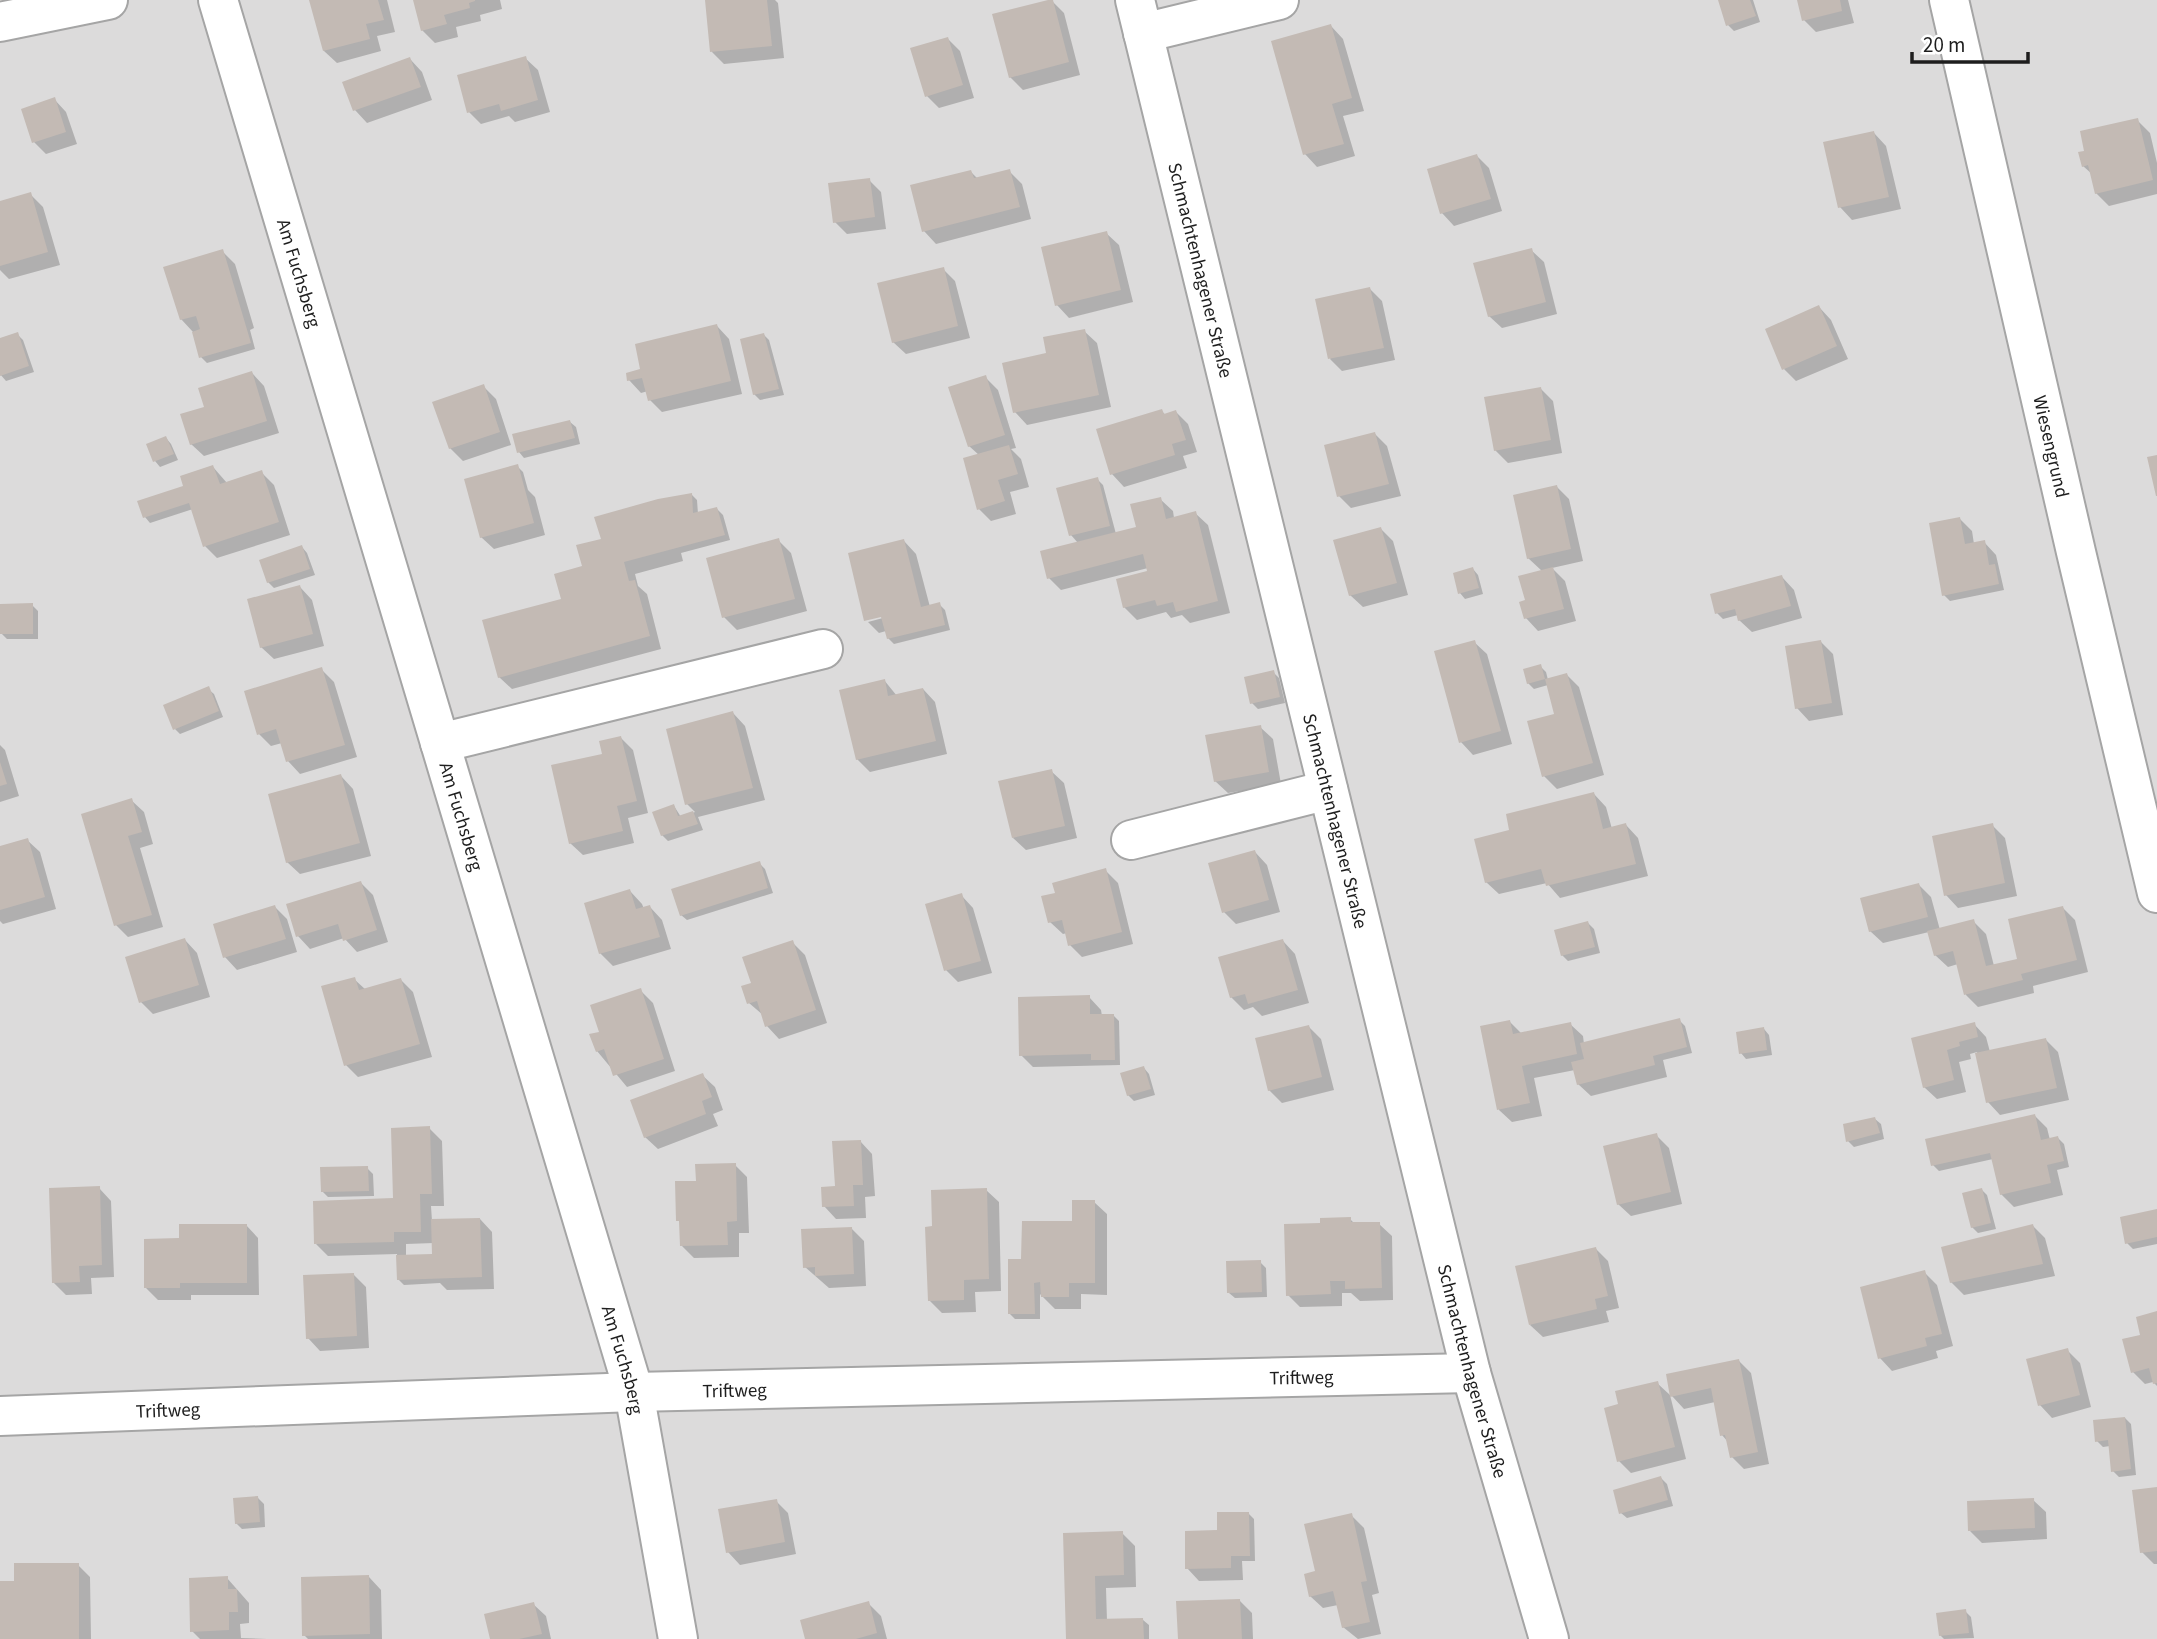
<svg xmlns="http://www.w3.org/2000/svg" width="2157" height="1639" font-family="'Source Sans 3',sans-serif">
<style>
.residential{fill:#dcdbdb}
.shadow{fill:#0003;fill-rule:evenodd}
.building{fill:#c3bab4}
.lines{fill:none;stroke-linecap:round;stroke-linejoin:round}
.minor-casing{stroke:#a5a5a5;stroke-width:42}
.minor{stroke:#fff;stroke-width:38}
.labels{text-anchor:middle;stroke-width:5;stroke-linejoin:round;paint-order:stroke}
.street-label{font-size:19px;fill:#1e1e1e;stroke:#fff}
</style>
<rect width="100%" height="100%" fill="#efebe4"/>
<path class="residential" d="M12 0H2157V1639H0V2Z"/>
<path class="shadow" d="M311 0H387L395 32 377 36 381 51 337 63 324 51Z
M415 0H500L502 9 480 15 481 21 456 27 458 37 435 43 422 30Z
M706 0H775L778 3 784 58 724 64 712 52Z
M1720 0H1753L1760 22 1734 31 1728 25Z
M1799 0H1848L1854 23 1816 32 1804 20Z
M1052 1 1064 13 1080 75 1023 90 1010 77Z
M1331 26 1343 39 1364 111 1343 116 1355 156 1317 167 1305 154Z
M948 39 960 51 974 98 939 108 927 96Z
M525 58 538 70 550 112 515 122 509 116 481 124 469 112Z
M410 59 422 72 432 100 367 123 355 110 344 83Z
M54 99 66 112 77 144 46 154 34 142Z
M2137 120 2150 133 2157 163V194L2109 206 2096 193 2092 174 2083 166Z
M1874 133 1886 146 1901 209 1852 220 1840 207Z
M1477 156 1489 168 1502 211 1454 226 1442 213Z
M1009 171 1022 184 1031 219 936 244 924 231 971 172 978 179Z
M869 180 881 192 886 229 847 234 835 222Z
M30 194 43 207 60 265 9 279 0 270V203Z
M1106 233 1119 245 1133 302 1069 318 1057 305Z
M1531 250 1544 262 1557 314 1502 328 1489 316Z
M222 251 235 264 254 328 250 330 255 349 207 363 201 357 193 332 181 319Z
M943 269 955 281 970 338 906 354 893 342Z
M1370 289 1382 301 1395 360 1342 371 1330 359Z
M1819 307 1831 320 1848 359 1796 381 1784 369Z
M717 326 729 339 742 394 662 412 650 400 648 391 641 393 629 380Z
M1084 331 1097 343 1111 407 1027 425 1015 412 1048 354Z
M17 334 23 340 34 372 6 381 0 374V340Z
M764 335 769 340 784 395 760 400 754 394Z
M252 373 264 386 279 433 204 456 191 444 206 409Z
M985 377 998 390 1016 448 1011 449 1021 459 1029 487 1010 492 1016 514 991 521 979 509V455L969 446Z
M483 386 496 399 511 445 463 461 450 448Z
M1540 388 1553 401 1562 453 1508 463 1495 450Z
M1161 411 1166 415 1176 412 1188 424 1197 452 1183 456 1187 468 1124 487 1112 474Z
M570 422 576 427 580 444 524 458 519 452Z
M1375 434 1387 446 1401 496 1351 508 1339 496Z
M166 438 171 444 178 460 160 467 155 461Z
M517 466 523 472 528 490 535 497 545 535 494 549 481 537Z
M213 467 227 483 261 472 274 485 290 535 217 558 205 546 193 509 150 523 145 517 140 502 182 488Z
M1097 479 1103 485 1116 534 1138 528 1160 499 1173 511 1174 518 1195 513 1208 525 1230 613 1190 623 1182 615 1171 618 1166 612 1137 620 1124 607 1149 572 1148 568 1061 590 1049 578 1078 543 1071 535Z
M1557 487 1569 499 1583 561 1552 568 1565 581 1576 621 1538 631 1526 618 1527 602 1542 571 1528 558Z
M692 495 697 500 698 514 717 509 723 515 730 540 681 553 683 561 635 574 638 586 647 594 661 649 512 689 499 677 563 600 603 540Z
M1960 519 1972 531 1974 544 1984 542 1996 555 2004 590 1950 601 1944 595Z
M1381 529 1393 541 1408 595 1363 607 1350 595Z
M778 540 791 553 807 611 737 630 724 617Z
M904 541 916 554 930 607 939 604 945 610 950 630 894 644 888 638 886 631 879 633 868 622 883 618Z
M302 547 307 553 315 575 274 588 268 582Z
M1473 569 1478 575 1483 594 1465 599 1460 593Z
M1782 577 1794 590 1802 618 1752 632 1739 620 1738 615 1723 619 1717 613Z
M300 587 312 600 324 646 274 659 261 647Z
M32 605 38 611V639H7L1 633Z
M1474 642 1487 654 1512 744 1473 755 1461 742Z
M1821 642 1833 654 1843 715 1809 721 1797 708Z
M1540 666 1546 672 1548 680 1567 675 1579 687 1604 775 1557 789 1544 776 1556 715 1548 685 1534 689 1528 683Z
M321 669 334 682 357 757 300 774 288 761 282 743 271 746 259 734Z
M1273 672 1279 678 1285 703 1258 709 1252 703Z
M884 680 897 696 923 689 935 702 947 754 870 772 857 759Z
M208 689 214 694 223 717 180 734 175 729Z
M733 713 745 726 765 800 698 817 703 830 668 841 662 835 674 806 681 817 695 812 687 804Z
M1260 727 1273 739 1281 784 1228 793 1215 781Z
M621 738 633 750 648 813 628 818 634 843 583 855 570 843 604 755Z
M0 745 5 750 19 796 0 802Z
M1051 771 1064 783 1077 838 1026 850 1013 838Z
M341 776 353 789 371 856 300 874 287 862Z
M1594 794 1606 807 1612 829 1626 825 1638 838 1648 876 1560 898 1547 883 1499 894 1486 882 1512 831Z
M131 800 144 812 153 844 140 848 163 927 128 937 116 925Z
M1992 825 2005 838 2017 896 1958 908 1946 895Z
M27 840 40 852 56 909 3 924 0 921V848Z
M1255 852 1267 865 1280 912 1236 924 1224 912Z
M759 863 765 869 773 893 687 920 681 915Z
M1105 870 1118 883 1133 944 1082 957 1070 945 1067 933 1063 934 1050 922 1057 894Z
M361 883 373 895 388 942 357 952 344 938 310 949 298 936Z
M1919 885 1931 897 1940 930 1973 921 1986 934 1994 966 2019 960 2063 908 2075 920 2088 972 2033 986 2034 993 1978 1007 1966 995 1958 964 1948 967 1935 955 1929 932 1883 943 1870 931Z
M630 891 642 904 644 909 650 907 662 920 671 949 613 966 600 953Z
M961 895 973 908 992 973 958 982 946 970Z
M275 907 287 919 297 952 237 970 225 957Z
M1588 923 1594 929 1600 953 1568 961 1562 955Z
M185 940 197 953 210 997 153 1014 141 1002Z
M1283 941 1295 954 1309 1003 1262 1016 1253 1007 1244 1010 1231 997Z
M792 942 805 955 827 1023 779 1039 767 1026 763 1015 749 1003 753 984Z
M354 979 366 990 401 980 413 992 432 1057 358 1077 346 1065Z
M640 990 653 1003 675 1071 627 1087 597 1051 601 1033Z
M1089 997 1101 1010 1102 1016 1113 1015 1119 1021 1120 1065 1033 1067 1021 1055Z
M1679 1020 1685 1026 1692 1053 1663 1060 1667 1077 1591 1096 1578 1084 1575 1070 1534 1078 1542 1116 1512 1122 1499 1110 1509 1021 1522 1034 1570 1024 1583 1036 1584 1044Z
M1974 1024 1986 1037 1990 1052 2046 1040 2058 1052 2069 1100 2000 1115 1988 1102 1977 1052 1970 1054 1971 1059 1959 1062 1966 1092 1937 1099 1924 1087 1913 1039Z
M1309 1027 1321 1039 1334 1090 1282 1103 1269 1090Z
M1764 1029 1769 1035 1772 1055 1746 1059 1741 1053Z
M1144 1068 1149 1074 1155 1095 1134 1101 1128 1095Z
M702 1075 715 1087 723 1110 713 1114 718 1126 658 1149 645 1137Z
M2035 1116 2047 1128 2050 1140 2058 1138 2064 1144 2069 1167 2057 1170 2063 1195 2014 1207 2001 1194 1993 1159 1939 1171 1933 1165Z
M1875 1119 1881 1124 1884 1139 1854 1147 1848 1141Z
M429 1128 442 1141 444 1206H431L432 1221 480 1219 492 1232 494 1289 447 1290 440 1283 404 1285 398 1279 397 1254 328 1256 316 1244 395 1200ZM434 1243V1256H406V1244Z
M1656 1135 1669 1148 1682 1204 1631 1216 1618 1204Z
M860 1141 872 1154 875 1196 865 1197 866 1218 836 1219 824 1206 837 1188Z
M735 1165 747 1177 749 1233H739V1257L694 1258 682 1246 681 1223 678 1220 698 1183Z
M367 1168 373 1174 374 1196 328 1197 322 1191Z
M99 1188 111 1201 114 1277 91 1278 92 1294 66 1295 53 1282Z
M1981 1189 1987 1195 1996 1229 1978 1233 1972 1227Z
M986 1190 999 1202 1001 1291 975 1292 976 1312 942 1313 929 1300 934 1228Z
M1094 1202 1107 1214V1295L1081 1294V1309H1055L1040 1294V1319H1015L1009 1313 1023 1263 1074 1223Z
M2157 1210V1244L2133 1249 2127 1243Z
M1350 1219 1355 1224H1379L1392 1236 1393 1300 1360 1301 1351 1293H1342V1306L1300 1307 1288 1295 1322 1225Z
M246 1225 258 1238 259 1295H191V1300H158L146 1288 181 1240Z
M2033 1226 2045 1238 2055 1276 1964 1295 1951 1282Z
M851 1228 864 1241 866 1286 829 1288 805 1267Z
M1596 1249 1608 1261 1619 1308 1606 1311 1609 1322 1543 1337 1530 1325Z
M1260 1262 1266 1268 1267 1297 1235 1298 1229 1293Z
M1924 1272 1937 1285 1953 1346 1936 1351 1938 1358 1892 1371 1880 1358Z
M353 1274 366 1287 369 1348 320 1351 308 1338Z
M2157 1313V1386L2153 1382 2145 1384 2133 1372 2142 1336Z
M2067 1350 2080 1363 2091 1407 2052 1418 2040 1405Z
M1739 1361 1751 1373 1769 1464 1744 1469 1732 1457 1728 1442 1722 1435 1715 1402 1684 1409 1672 1396Z
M1657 1383 1670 1395 1686 1459 1631 1473 1619 1461 1620 1405Z
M2125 1418 2131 1424 2136 1475 2119 1477 2113 1471 2110 1446 2103 1447 2097 1441Z
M1661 1478 1667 1484 1673 1506 1627 1518 1621 1513Z
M2157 1489V1564H2154L2142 1552Z
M258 1498 264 1504 265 1527 242 1529 236 1523Z
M2033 1500 2046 1512 2047 1539 1982 1543 1970 1531Z
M776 1501 788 1513 796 1554 740 1565 728 1552Z
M1248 1513 1254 1519 1255 1561H1242L1243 1580 1199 1581 1187 1568 1221 1532Z
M1351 1515 1364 1528 1379 1593 1372 1595 1381 1634 1358 1639 1343 1627 1338 1605 1323 1608 1310 1596 1318 1572Z
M1122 1533 1135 1546 1136 1587 1106 1588 1107 1621 1143 1620 1149 1625V1639H1068L1065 1535Z
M78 1565 90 1577 91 1639H0V1583H16Z
M369 1577 381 1590 382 1639H308L304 1635Z
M227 1578 249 1603V1623L240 1624 241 1638 267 1639H200L192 1631Z
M1239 1600 1252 1613 1253 1639H1180Z
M868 1603 881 1616 887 1639H807Z
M533 1604 546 1616 551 1639H492Z
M1965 1611 1971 1617 1974 1638 1944 1639 1940 1635Z"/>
<path class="building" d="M309 0H378L384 20 366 24 370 39 323 51Z
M413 0H475V1L469 3 470 8 444 15 447 24 421 31Z
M705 0H767L772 46 710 52Z
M1048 0H1053L1069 62 1009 78 992 14Z
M1718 0H1750L1756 16 1726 26Z
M1797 0H1840L1842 11 1802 21Z
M1331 24 1352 98 1332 104 1344 144 1303 155 1271 41Z
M948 37 963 85 925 97 910 48Z
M526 56 538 100 501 111 499 104 467 113 457 75Z
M410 57 421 87 353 111 342 82Z
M55 97 66 132 32 143 21 109Z
M2138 118 2153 180 2095 194 2088 165 2082 167 2078 152 2084 151 2080 131Z
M1874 131 1889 197 1838 208 1823 142Z
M1477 154 1491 199 1440 214 1427 169Z
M1010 169 1020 207 922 232 910 185 971 170 974 178Z
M870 178 875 217 833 223 828 183Z
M31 192 48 252 0 266V201Z
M1107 231 1121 290 1055 306 1041 247Z
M1532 248 1546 302 1488 317 1473 263Z
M223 249 251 343 199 358 192 332 200 329 196 316 180 320 163 267Z
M944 267 958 326 892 343 877 283Z
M1370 287 1384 348 1328 359 1315 299Z
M1819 305 1837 346 1782 370 1765 329Z
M717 324 731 381 648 401 642 378 627 381 626 373 640 369 635 344Z
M1085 329 1099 395 1013 413 1002 363 1046 353 1043 337Z
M18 332 29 366 0 376V338Z
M764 333 779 389 753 395 740 339Z
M252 371 267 421 190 445 180 414 204 407 198 388Z
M986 375 1005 435 968 447 948 387Z
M484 384 500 432 449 449 432 402Z
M1541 387 1551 440 1494 451 1484 397Z
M1162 409 1164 414 1176 410 1186 440 1172 444 1175 455 1110 475 1096 429Z
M570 420 575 438 517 453 512 434Z
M1375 432 1389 484 1337 497 1324 445Z
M166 436 174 454 153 462 146 444Z
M1009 445 1018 474 998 480 1005 501 977 510 963 458Z
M2157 455V496H2156L2147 457Z
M518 464 534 523 480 538 464 479Z
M213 465 220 484 262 470 279 522 203 547 189 503 143 518 137 501 183 486 180 476Z
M1098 477 1110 526 1069 536 1056 488Z
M1557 485 1571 549 1527 559 1513 495Z
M692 493 693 513 717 507 725 535 624 562 629 581 635 580 650 636 498 678 482 620 561 599 554 574 582 566 576 545 601 539 594 517 658 499Z
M1161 497 1166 519 1196 511 1218 601 1176 612 1173 602 1157 606 1155 600 1123 608 1116 579 1147 571 1143 554 1047 579 1040 551 1136 527 1130 504Z
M1960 517 1965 544 1985 540 1989 565 1995 564 1999 584 1942 596 1929 523Z
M1381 527 1397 583 1349 596 1333 540Z
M779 538 795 599 722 618 706 558Z
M904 539 921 607 940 602 945 625 887 639 881 617 864 621 848 553Z
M302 545 310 569 267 583 259 560Z
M1473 567 1479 588 1458 594 1453 573Z
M1553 567 1564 609 1524 619 1519 602 1525 600 1518 576Z
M1782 575 1791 606 1738 621 1735 609 1715 614 1710 594Z
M300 585 313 634 260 648 247 599Z
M33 603V634H0V604Z
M1475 640 1501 731 1459 743 1434 651Z
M1821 640 1832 703 1795 709 1785 646Z
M1541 664 1545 679 1527 684 1523 669Z
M322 667 345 745 286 762 276 729 257 735 244 691Z
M1274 670 1280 697 1250 704 1244 677Z
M1567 673 1593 763 1542 777 1527 721 1554 714 1545 679Z
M885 679 888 696 923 688 936 741 856 760 839 690Z
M209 686 219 711 173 730 163 705Z
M733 711 753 788 685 805 666 729Z
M1261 725 1269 772 1214 782 1205 735Z
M621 736 637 801 617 806 623 831 569 844 551 765 602 754 599 741Z
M0 762 7 784 0 786Z
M1052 769 1065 826 1012 838 998 781Z
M341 774 360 843 286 863 268 794Z
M1594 792 1603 829 1626 823 1636 864 1546 886 1541 869 1485 883 1474 839 1509 830 1506 814Z
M132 798 142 832 128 836 152 915 114 926 81 814Z
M674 804 678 816 693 811 698 824 661 836 652 812Z
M1993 823 2005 883 1944 896 1932 836Z
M28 838 45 897 0 910V846Z
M1255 850 1269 900 1222 913 1208 863Z
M760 861 768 888 680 916 671 889Z
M1106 868 1122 932 1068 946 1062 920 1048 923 1041 896 1055 893 1052 883Z
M361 881 377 930 343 941 338 924 296 937 286 904Z
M1919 883 1928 917 1869 932 1860 898Z
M630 889 636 909 650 905 660 937 599 954 584 903Z
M962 893 981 961 944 971 925 904Z
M275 905 286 939 223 958 213 924Z
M2063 906 2077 960 2021 974 2023 980 1964 995 1953 951 1934 956 1927 931 1974 919 1986 966 2017 959 2008 919Z
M1588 921 1595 947 1561 956 1554 930Z
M185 938 199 985 139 1003 125 957Z
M1283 939 1298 990 1248 1004 1245 994 1230 998 1218 957Z
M793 940 816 1010 765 1027 757 1001 747 1004 741 986 751 983 742 957Z
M355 977 359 990 401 978 420 1044 344 1066 321 986Z
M641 988 664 1059 613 1076 604 1049 596 1052 589 1034 599 1032 590 1005Z
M1090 995V1014H1114L1115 1060H1091V1054L1019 1056 1018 997Z
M1680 1018 1687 1047 1653 1056 1655 1065 1577 1085 1571 1062 1584 1059 1580 1043Z
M1510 1020 1513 1034 1571 1022 1577 1054 1522 1066 1530 1103 1497 1110 1480 1026Z
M1975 1022 1978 1037 1959 1042 1960 1046 1947 1050 1954 1080 1923 1088 1911 1038Z
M1309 1025 1322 1077 1268 1091 1255 1038Z
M1764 1027 1767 1050 1739 1054 1736 1032Z
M2046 1038 2057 1088 1986 1103 1975 1053Z
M1144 1066 1151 1089 1127 1096 1120 1073Z
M703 1073 712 1097 702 1101 706 1114 644 1138 630 1100Z
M2035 1114 2041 1140 2058 1136 2064 1161 2047 1165 2051 1183 2000 1195 1990 1153 1931 1166 1925 1139Z
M1875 1117 1880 1133 1846 1142 1843 1124Z
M430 1126 432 1194H420L421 1232H394V1242L314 1244 313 1201 393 1198 391 1128Z
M1657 1133 1671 1192 1617 1205 1603 1146Z
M861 1140 863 1185H853L854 1206 822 1207 821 1187 835 1186 832 1141Z
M736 1163 737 1221 727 1222 728 1245 680 1246 679 1221H676L675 1181H696L695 1164Z
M368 1166 369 1191 321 1192 320 1167Z
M100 1186 102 1265 79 1266 80 1282 52 1283 49 1188Z
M987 1188 989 1279 964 1280V1300L928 1301 925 1227 932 1226 931 1190Z
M1982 1188 1991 1223 1971 1228 1962 1193Z
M1072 1200H1095V1283H1069V1297H1041L1040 1282 1034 1283 1035 1314H1008V1259H1021L1022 1221H1072Z
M2157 1209V1237L2125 1244 2120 1217Z
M1351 1217V1222H1380L1382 1288 1345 1289V1281H1330L1331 1294 1286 1296 1284 1224 1320 1223V1218Z
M480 1218 482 1277 397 1280 396 1255 432 1254 431 1219Z
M179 1224H247V1283H180V1288H144V1239L179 1238Z
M2033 1224 2043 1264 1950 1283 1941 1247Z
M852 1227 854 1274 815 1276V1267L803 1268 801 1229Z
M1596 1247 1608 1296 1595 1299 1597 1309 1529 1325 1515 1266Z
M1261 1260 1262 1292 1227 1293 1226 1261Z
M1925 1270 1942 1334 1925 1338 1927 1346 1878 1359 1860 1287Z
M354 1273 357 1336 306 1339 303 1275Z
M2157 1311V1383L2153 1384 2149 1368 2131 1373 2122 1339 2140 1335 2136 1317Z
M2068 1348 2080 1395 2038 1406 2026 1359Z
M1739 1359 1758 1452 1730 1458 1725 1435 1720 1436 1711 1388 1670 1397 1666 1374Z
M1658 1381 1675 1447 1617 1462 1604 1408 1618 1404 1615 1391Z
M2125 1417 2131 1469 2111 1472 2108 1440 2095 1442 2093 1420Z
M1661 1476 1668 1500 1619 1514 1613 1490Z
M2157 1487V1551L2140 1553 2132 1490Z
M258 1496 260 1522 235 1524 233 1498Z
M2034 1498 2035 1528 1968 1531 1967 1501Z
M777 1499 785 1542 726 1553 718 1509Z
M1217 1512H1249L1250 1556H1231V1568L1185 1569V1531L1217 1530Z
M1352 1513 1367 1581 1361 1582 1370 1622 1342 1628 1333 1591 1309 1597 1304 1574 1315 1571 1304 1524Z
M1123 1531 1124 1575 1095 1576 1096 1619 1143 1618 1144 1639H1066L1063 1533Z
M14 1563H79V1639H0V1581H14Z
M369 1575 370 1634 302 1636 301 1577Z
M228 1576V1589H237L238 1612H229V1630L190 1632 189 1578Z
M1240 1599 1242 1639H1178L1176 1601Z
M869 1601 877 1633 856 1639H805L800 1620Z
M534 1602 542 1634 519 1639H490L484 1614Z
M1966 1609 1969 1633 1939 1636 1936 1613Z"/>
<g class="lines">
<defs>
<g id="minor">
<path id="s1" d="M218 0 634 1392 678 1639"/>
<path id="s2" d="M1135 0 1471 1373 1549 1639"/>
<path id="s3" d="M1949 0 2076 552 2157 893"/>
<path d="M0 22 108 0"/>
<path d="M1143 33 1279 0"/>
<path d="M440 743 823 649"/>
<path d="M1131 840 1328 790"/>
<path id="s4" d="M0 1416 634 1392 1471 1373"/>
</g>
</defs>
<use href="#minor" class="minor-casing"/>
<use href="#minor" class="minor"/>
</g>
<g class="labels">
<g class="street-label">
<text dy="7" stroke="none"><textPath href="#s2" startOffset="278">Schmachtenhagener Straße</textPath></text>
<text dy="7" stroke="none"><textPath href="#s1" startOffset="285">Am Fuchsberg</textPath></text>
<text dy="7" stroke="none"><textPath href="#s3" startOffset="458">Wiesengrund</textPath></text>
<text dy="7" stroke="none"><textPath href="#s1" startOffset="852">Am Fuchsberg</textPath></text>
<text dy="7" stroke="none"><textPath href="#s2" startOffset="845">Schmachtenhagener Straße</textPath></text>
<text dy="7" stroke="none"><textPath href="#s1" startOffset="1419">Am Fuchsberg</textPath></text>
<text dy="7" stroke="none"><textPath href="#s2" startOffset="1412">Schmachtenhagener Straße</textPath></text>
<text dy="7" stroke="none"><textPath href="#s4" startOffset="1302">Triftweg</textPath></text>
<text dy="7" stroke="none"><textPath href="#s4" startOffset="735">Triftweg</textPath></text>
<text dy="7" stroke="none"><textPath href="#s4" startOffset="168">Triftweg</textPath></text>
</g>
</g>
<path d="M1912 52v10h116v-10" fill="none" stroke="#1e1e1e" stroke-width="3.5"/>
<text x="1923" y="52" font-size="21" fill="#1e1e1e" stroke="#ffffff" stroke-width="5" paint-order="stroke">20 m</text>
</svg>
